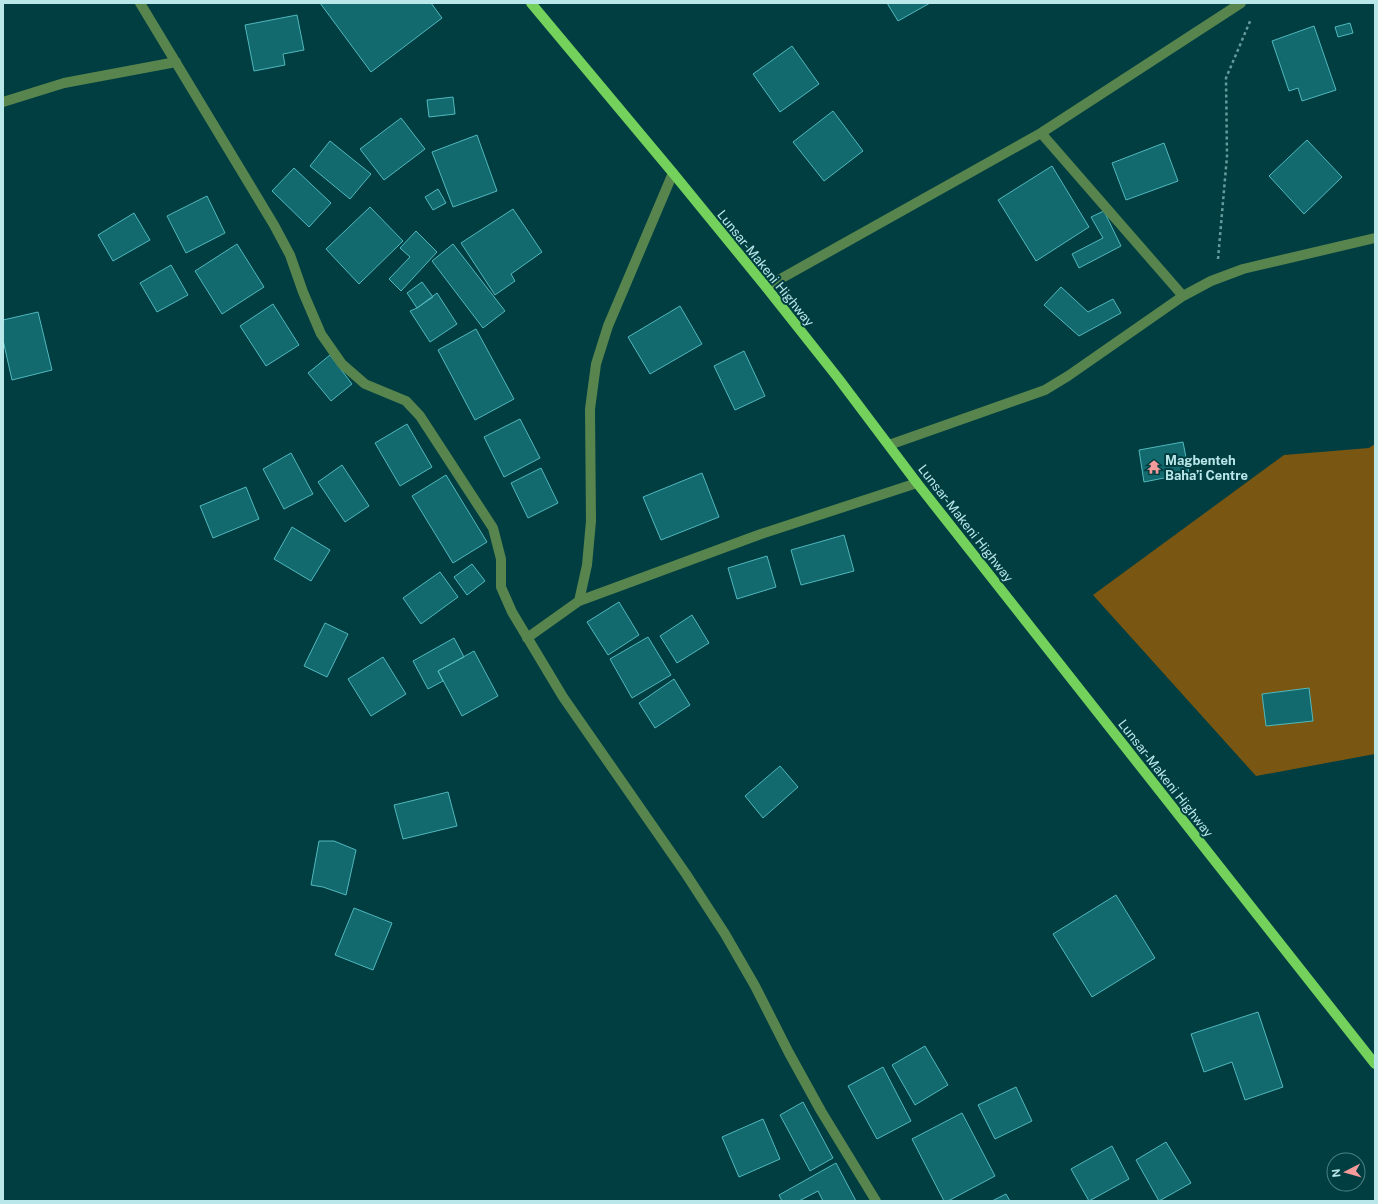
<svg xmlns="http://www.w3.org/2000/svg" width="1378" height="1204" font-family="'Public Sans',sans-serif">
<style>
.green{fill:#795712}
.building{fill:#136a6e;stroke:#50b8bd}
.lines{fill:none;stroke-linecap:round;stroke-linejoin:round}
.path{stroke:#659b9d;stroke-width:2.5;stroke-dasharray:3 3;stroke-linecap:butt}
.minor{stroke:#58844e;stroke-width:10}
.major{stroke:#74d25c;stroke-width:10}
.labels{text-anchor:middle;stroke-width:4;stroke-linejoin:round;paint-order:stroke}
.street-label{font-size:13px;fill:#bae8ea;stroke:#003e41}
.poi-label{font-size:13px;font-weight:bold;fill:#bae8ea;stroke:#003e41;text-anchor:start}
</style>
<rect width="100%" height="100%" fill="#003e41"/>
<path class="green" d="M1375 444V754L1256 776 1093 595 1284 455 1369 448Z"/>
<path class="building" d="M320 3H431L442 18 371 72Z
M887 3H930L898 21Z
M297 15 304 50 283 54 285 65 254 71 245 25Z
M1350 23 1353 33 1338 37 1335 27Z
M1314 26 1336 90 1302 101 1298 88 1289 91 1272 41Z
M792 46 819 84 780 112 753 74Z
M453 97 455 114 429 117 427 100Z
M833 111 863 151 824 181 793 142Z
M401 118 425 149 384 180 360 149Z
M477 135 497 191 453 207 432 152Z
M1307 140 1342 177 1304 214 1269 176Z
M330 141 371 174 350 199 310 166Z
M1164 143 1178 181 1126 200 1112 163Z
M1052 166 1089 227 1036 261 998 200Z
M294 168 331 203 309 227 272 191Z
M438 189 446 203 433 210 425 197Z
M207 196 225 233 186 253 167 216Z
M370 207 403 241 359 284 326 249Z
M513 209 542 252 511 274 515 281 495 295 461 243Z
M1104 211 1121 246 1079 268 1072 254 1103 238 1091 217Z
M134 213 150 240 113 261 98 235Z
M416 231 437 252 401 291 389 279 410 257 400 248Z
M237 244 264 287 222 314 195 271Z
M453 244 505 311 483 328 432 261Z
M171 265 188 295 157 312 140 283Z
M422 282 433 297 417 308 407 293Z
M1061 287 1088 312 1113 299 1121 313 1079 336 1044 305Z
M437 293 457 324 430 342 410 311 417 308Z
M273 304 299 345 266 366 240 326Z
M680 306 702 344 650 374 628 337Z
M38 312 52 370 12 380 3 340V320Z
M476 329 514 399 475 420 438 350Z
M744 351 765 396 735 410 714 366Z
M330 355 352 384 331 401 308 373Z
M520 419 540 458 504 477 484 437Z
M407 424 432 467 400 486 375 443Z
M1183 442 1189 473 1144 482 1139 450Z
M291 453 313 494 284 509 263 469Z
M342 465 369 506 345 522 318 482Z
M541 468 558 503 528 518 511 483Z
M702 473 719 517 661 540 643 497Z
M446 475 487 542 453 563 412 496Z
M246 487 259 519 213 538 200 506Z
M292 527 330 550 311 581 274 559Z
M844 535 854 571 801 585 791 550Z
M767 556 776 587 737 599 728 568Z
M472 564 485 581 467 595 454 577Z
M440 572 458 597 421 624 403 598Z
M619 602 639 635 608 655 587 622Z
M692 615 709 643 677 663 660 636Z
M325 623 348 634 327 677 304 666Z
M648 637 671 675 632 698 610 659Z
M454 638 464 657 438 671 443 681 428 689 413 661Z
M474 651 498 696 462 716 438 671Z
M383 657 406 694 371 716 348 679Z
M674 679 690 705 655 728 639 703Z
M1309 688 1313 721 1266 726 1262 694Z
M780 766 798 787 763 818 745 796Z
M448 792 457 826 403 839 394 805Z
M319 841H334L356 850 346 895 323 887 311 885Z
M1116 895 1155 958 1092 997 1053 934Z
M354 908 392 923 373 970 335 955Z
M1258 1012 1283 1087 1245 1100 1232 1062 1204 1072 1191 1034Z
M925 1046 948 1085 915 1105 892 1065Z
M883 1067 911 1121 877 1139 848 1086Z
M1016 1087 1032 1121 995 1139 978 1105Z
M803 1102 833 1158 810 1171 780 1115Z
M962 1113 995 1176 948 1201H944L912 1139Z
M763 1119 780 1159 739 1177 722 1137Z
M1166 1142 1191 1183 1159 1201 1136 1160Z
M1112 1146 1129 1179 1089 1201 1071 1169Z
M836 1163 856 1201H823L818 1191 799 1201H782L779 1195Z
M1006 1194 1010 1201H992Z"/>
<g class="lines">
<path class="path" d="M1218 259 1227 156 1226 78 1251 19"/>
<path class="minor" d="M140 3 274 225 290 255 303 292 321 334 342 364 365 384 406 401 420 416 493 528 501 559V587L512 612 563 697 686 874 725 934 755 986 789 1053 821 1111 876 1201
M3 102 64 83 176 62
M1041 133 1183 296
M766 287 1041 133 1241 3
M889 445 1045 390 1068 376 1183 296 1211 281 1243 269 1375 238
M579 601 761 534 917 483
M527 638 579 601 587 565 591 521 590 409 596 364 608 326 673 173"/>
<path class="major" d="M531 3 673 173 766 287 838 378 917 483 1375 1064"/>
</g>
<defs>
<symbol id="temple-bare" viewBox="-9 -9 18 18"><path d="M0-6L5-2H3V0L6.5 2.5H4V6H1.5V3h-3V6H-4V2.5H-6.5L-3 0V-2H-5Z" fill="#f59b9b" stroke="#003e41" stroke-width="2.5" paint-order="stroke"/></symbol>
</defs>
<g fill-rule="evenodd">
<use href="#temple-bare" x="1144" y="457" width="20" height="20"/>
</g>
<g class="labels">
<g class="street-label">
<text transform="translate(766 268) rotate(51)" y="5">Lunsar-Makeni Highway</text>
<text transform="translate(966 523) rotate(52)" y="5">Lunsar-Makeni Highway</text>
<text transform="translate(1166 778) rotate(52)" y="5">Lunsar-Makeni Highway</text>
</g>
<g class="poi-label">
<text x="1165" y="465">Magbenteh<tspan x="1165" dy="15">Baha’i Centre</tspan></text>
</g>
</g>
<rect width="1378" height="1204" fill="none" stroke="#bae8ea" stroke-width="8"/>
<g transform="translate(1346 1172) rotate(264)"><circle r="19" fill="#003e41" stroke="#4a8285"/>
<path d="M0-3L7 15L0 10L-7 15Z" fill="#f59b9b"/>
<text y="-6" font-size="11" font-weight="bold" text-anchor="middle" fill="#bae8ea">N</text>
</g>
</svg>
